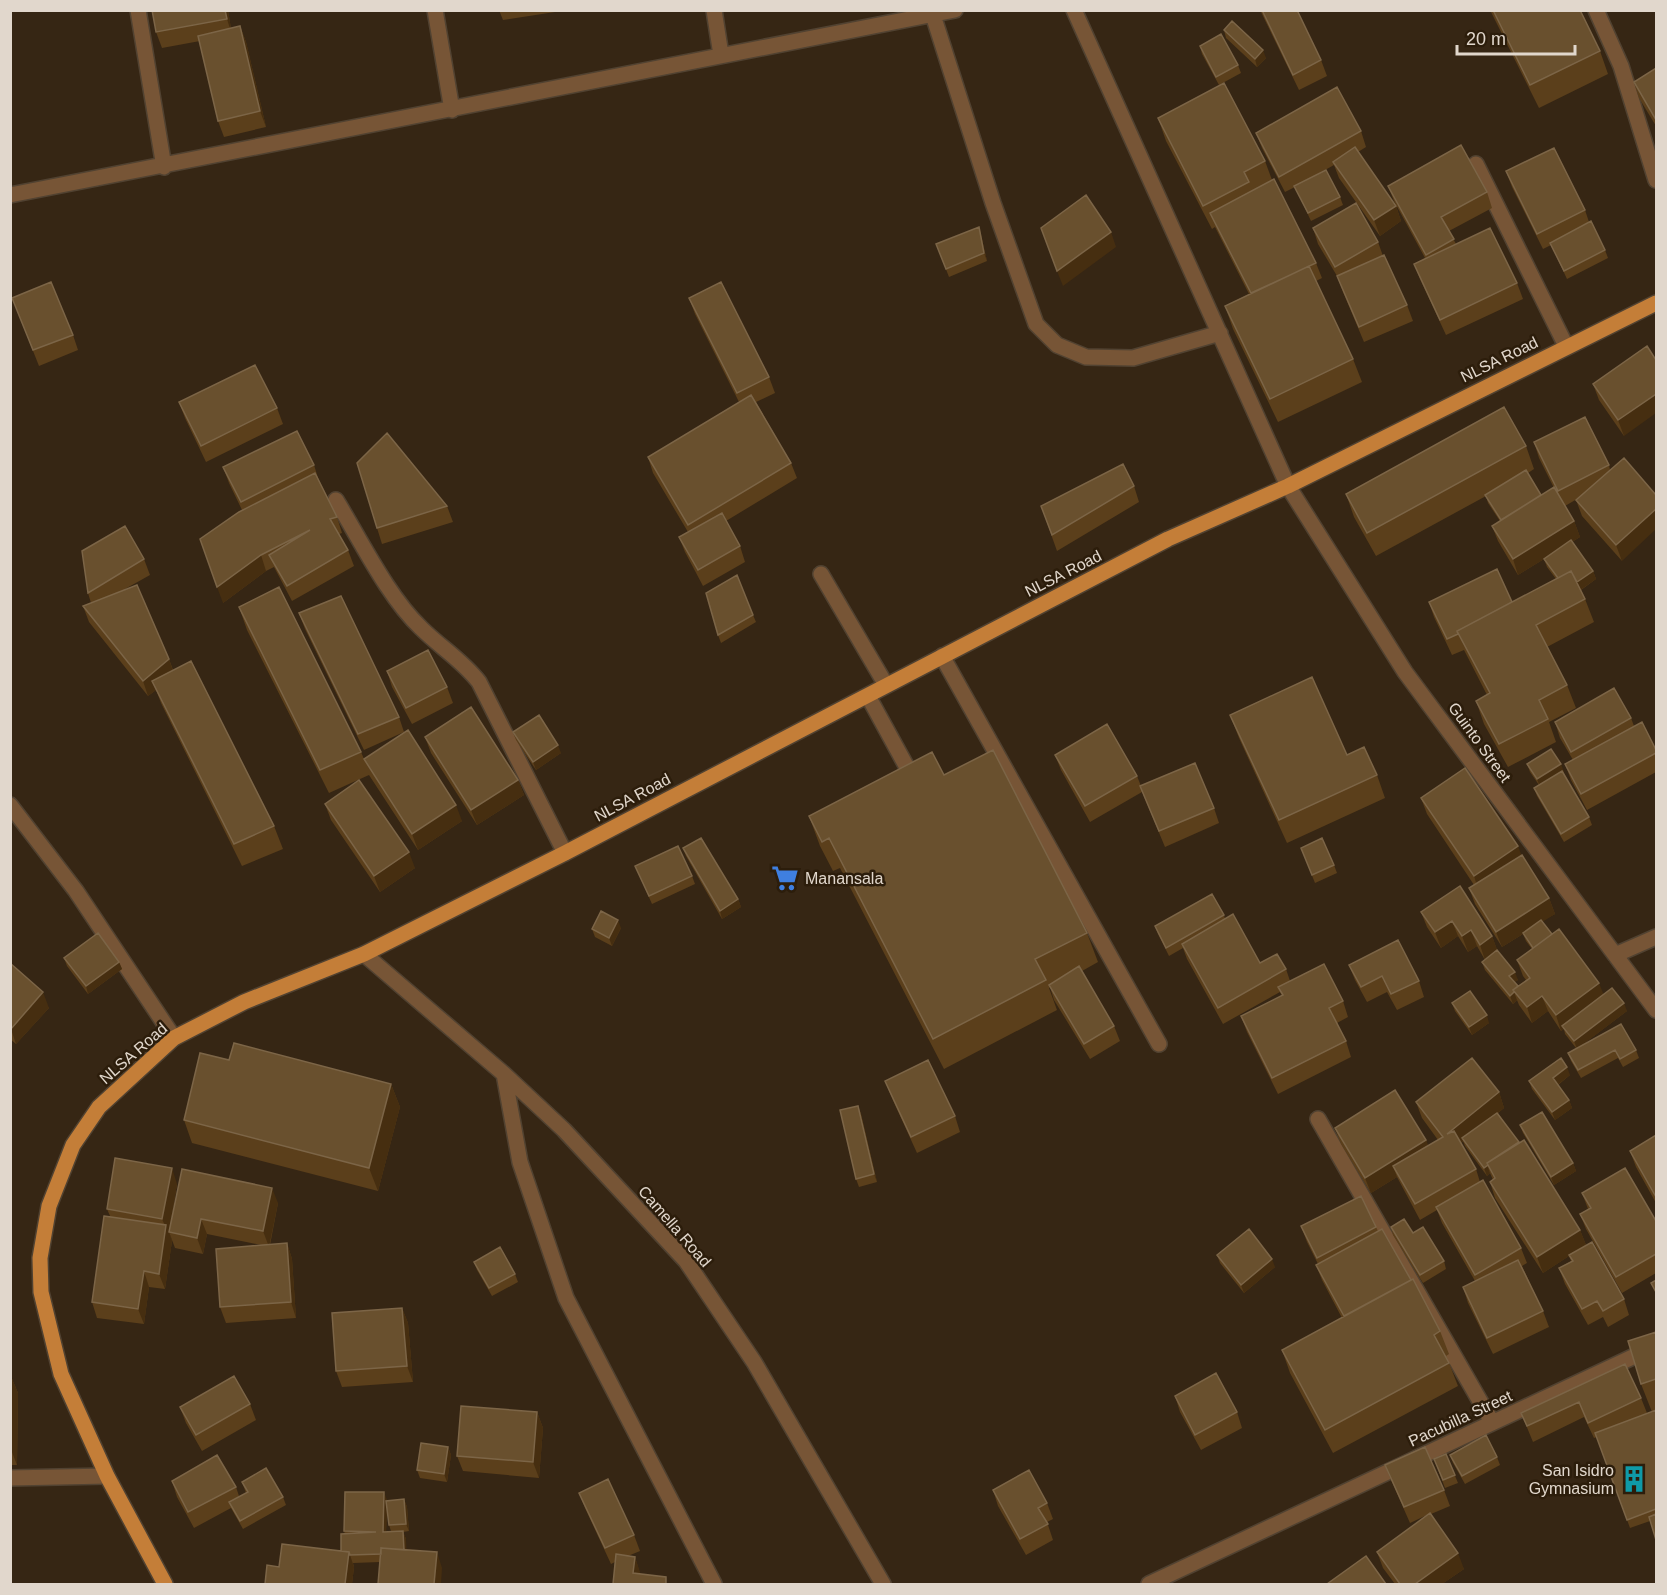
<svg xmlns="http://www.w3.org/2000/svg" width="1667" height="1595" font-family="Arial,sans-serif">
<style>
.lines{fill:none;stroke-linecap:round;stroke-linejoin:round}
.minor-casing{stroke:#514231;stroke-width:18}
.major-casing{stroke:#514231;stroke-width:18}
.minor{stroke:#775536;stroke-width:15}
.major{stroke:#c47e38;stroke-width:15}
.wall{fill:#5b3f1b;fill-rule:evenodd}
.shaded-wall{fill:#462e10}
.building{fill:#69502e;stroke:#7c6547;stroke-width:1.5}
.labels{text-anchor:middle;stroke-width:5;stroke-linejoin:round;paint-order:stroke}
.street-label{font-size:16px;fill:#e1d7cc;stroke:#2c1d0b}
.poi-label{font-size:16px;fill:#e1d7cc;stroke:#2c1d0b;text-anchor:start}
</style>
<rect width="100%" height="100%" fill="#362614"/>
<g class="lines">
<defs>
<path id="minor" d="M138 10 164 167
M435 10 452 110
M714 10 721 55
M1074 10 1288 486 1405 672 1656 1010
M1596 10 1621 66 1656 180
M933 15 993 203 1036 324 1057 345 1086 357 1133 358 1220 333
M1476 164 1566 346
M10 195 955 10
M336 500C360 539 388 597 421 628 440 647 462 660 479 682L565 853
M821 574 886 685
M942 656 1159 1044
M868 696 909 771
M10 805 76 891 174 1038
M364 954 504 1074 564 1130 686 1261 754 1362 883 1584
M1615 955 1656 937
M504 1074 520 1162 566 1298 714 1584
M1318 1119 1492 1422
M10 1478 107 1476
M1149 1584 1656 1346"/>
<path id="major" d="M165 1584 107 1476 61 1374 41 1292 40 1258 49 1206 73 1145 99 1107 174 1038 244 1002 364 954 565 853 1168 539 1288 486 1656 303"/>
</defs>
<use href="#minor" class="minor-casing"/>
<use href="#major" class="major-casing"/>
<use href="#minor" class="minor"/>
<use href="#major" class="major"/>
</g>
<path class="wall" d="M152 10H228L231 29 240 26 246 42 266 127 224 137 218 121 200 41 162 48 156 32Z
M499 10H568L503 20Z
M1260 10H1297L1321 60 1327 76 1299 90Z
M1490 10H1580L1600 51 1608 74 1539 108Z
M1224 30 1266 58 1257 67 1226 38Z
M1200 46 1238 65 1241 73 1219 85 1202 54Z
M1656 68V126L1639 98 1634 82Z
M1158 118 1265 161 1272 180 1316 263 1322 278 1316 281 1353 359 1362 382 1278 422 1233 329 1225 306 1249 294 1215 227 1212 229 1166 141Z
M1361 131 1366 147 1358 152 1396 206 1401 221 1380 236 1339 178 1334 165 1316 175 1340 197 1343 205 1311 221 1295 187 1285 192 1262 148 1256 133Z
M1506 171 1585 210 1589 222 1605 250 1608 258 1567 279 1551 245 1543 249 1512 187Z
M1388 186 1487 192 1492 208 1449 231 1456 244 1517 283 1523 299 1446 335 1420 279 1414 264 1425 258 1394 201Z
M979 227 981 235 987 261 949 277 936 244Z
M1313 228 1378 242 1383 256 1407 305 1413 321 1364 342 1343 292 1337 276 1318 244Z
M12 298 73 335 78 350 39 366Z
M689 298 769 377 775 393 756 402 791 463 797 478 726 521 740 546 745 562 703 586 685 552 679 537 688 532 653 473 648 457 739 402 695 314Z
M1647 346 1624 436 1599 400 1593 384Z
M179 402 277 408 283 424 206 462 185 418Z
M1534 442 1609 465 1610 470 1622 561 1582 516 1576 500 1577 499 1565 506 1574 521 1580 537 1572 542 1593 571 1596 579 1581 590 1585 599 1594 622 1547 647 1567 685 1576 708 1549 722 1556 742 1508 767 1484 724 1476 701 1487 695 1464 650 1452 655 1434 617 1429 602H1512L1556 579 1547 567 1544 559 1518 575 1498 541 1492 526 1500 521 1488 503 1486 496 1376 556 1354 517 1346 494 1526 446 1534 469 1528 473 1541 495 1554 488 1539 458Z
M314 465 319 481 337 517 342 533 339 534 348 550 354 566 292 601 274 567 266 571 223 603 242 510 229 483 223 467Z
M1134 486 1139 502 1057 551 1041 506Z
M447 506 453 522 382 544 377 528Z
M144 559 150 575 125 589 169 659 173 670 274 826 283 849 242 866 161 703 156 690 148 696 89 622 83 606 91 603 88 593Z
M239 607 361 752 364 759 462 821 418 850 369 775 329 793 247 630Z
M299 613 399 717 404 732 364 750 305 629Z
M753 615 756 622 721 643 718 635Z
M387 671 447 687 453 703 412 724 392 687Z
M1230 715 1347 755 1377 775 1385 798 1287 843 1239 738Z
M1631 718 1634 726 1656 750V772L1587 810 1571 780 1565 764 1573 760 1560 738 1555 722Z
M513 732 561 753 536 770 516 740Z
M425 737 518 780 524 795 477 825 431 753Z
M1055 755 1137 776 1141 786 1214 808 1219 823 1165 847 1142 792 1090 822 1061 770Z
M1527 764 1564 772 1562 773 1589 817 1592 825 1564 842 1537 796 1534 788 1539 785 1530 772Z
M944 775 1087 933 1098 962 1082 971 1114 1026 1120 1041 1090 1059 1054 1000 1050 987 1049 988 1057 1010 944 1069 840 868 833 871 820 846 809 816Z
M1421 798 1549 898 1555 914 1542 921 1552 935 1604 995 1627 1011 1582 1045 1636 1050 1639 1058 1623 1067 1618 1058 1581 1078 1571 1061 1568 1053 1576 1048 1565 1034 1564 1029 1561 1031 1548 1011 1532 1023 1519 1005 1517 1000 1513 1004 1485 970 1482 962 1485 960 1477 946 1468 952 1458 936 1441 948 1427 927 1421 912 1492 936 1497 950 1518 980 1514 982 1518 986 1526 980 1523 976 1517 960 1532 949 1526 941 1523 934 1502 947 1475 904 1469 888 1474 885 1427 814Z
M325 804 415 868 380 892 331 820Z
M683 848 738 899 741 907 722 919 686 856Z
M1301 848 1334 865 1337 873 1315 883Z
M635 866 692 876 695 884 652 904Z
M1224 915 1225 919 1260 963 1286 969 1290 981 1343 1001 1348 1017 1337 1023 1346 1041 1351 1057 1278 1094 1247 1032 1241 1016 1282 996 1280 992 1223 1024 1187 959 1183 948 1169 956 1158 934 1155 926Z
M621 928 612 946 595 937 592 929Z
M64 958 119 962 122 969 88 994 67 966Z
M10 963 49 1008 16 1044 10 1039Z
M1349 965 1419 981 1424 997 1397 1010 1387 992 1367 1002 1355 980Z
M1452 1003 1489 1023 1472 1035 1455 1011Z
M229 1060 391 1084 400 1107 378 1191 192 1143 184 1120Z
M1570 1075 1558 1085 1569 1100 1572 1108 1555 1120 1532 1089 1529 1081Z
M885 1081 955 1116 960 1132 917 1153 891 1096Z
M1499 1092 1504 1108 1498 1113 1580 1230 1586 1245 1624 1299 1629 1315 1608 1327 1603 1317 1588 1325 1565 1284 1559 1268 1571 1261 1569 1256 1543 1273 1495 1198 1490 1182 1493 1180 1490 1173 1487 1176 1465 1146 1463 1141 1461 1143 1476 1169 1480 1182 1521 1248 1527 1263 1522 1266 1543 1311 1549 1327 1493 1354 1468 1303 1463 1287 1475 1281 1442 1223 1437 1210 1420 1220 1397 1177 1371 1193 1341 1144 1335 1128 1426 1140 1428 1146 1438 1140 1422 1118 1416 1102Z
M858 1106 861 1114 877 1182 859 1187 856 1179Z
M1520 1125 1573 1163 1576 1171 1554 1185 1523 1133Z
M1656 1135V1203L1636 1167 1630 1151Z
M182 1169 278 1203 270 1245 287 1243 292 1259 296 1318 226 1323 220 1307 261 1245 207 1234 203 1254 175 1248 169 1232Z
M177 1184 169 1232 172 1241 165 1289 149 1287 144 1324 97 1318 92 1302 110 1216 107 1209Z
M1582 1193 1656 1221V1273L1622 1293 1586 1229 1580 1214 1588 1209Z
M1301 1226 1376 1227 1378 1231 1411 1281 1440 1331 1449 1354 1446 1356 1449 1363 1458 1386 1333 1453 1290 1373 1282 1350 1342 1318 1322 1280 1316 1265 1318 1264 1307 1242Z
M1391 1227 1413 1233 1444 1261 1446 1269 1423 1283 1393 1235Z
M1217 1255 1275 1267 1244 1293 1220 1263Z
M474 1262 515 1274 518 1282 492 1296 477 1270Z
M402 1308 408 1323 413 1382 342 1387 336 1371Z
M1656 1332V1540L1650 1521 1630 1528 1597 1437 1594 1438 1584 1417 1533 1442 1521 1413 1625 1364 1641 1398 1647 1413 1652 1412 1641 1384Z
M10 1374 18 1393 17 1465H10Z
M1175 1396 1237 1412 1242 1428 1201 1450 1180 1412Z
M250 1404 256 1420 202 1451 186 1423 180 1407Z
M537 1412 543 1428 539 1478 463 1471 457 1456Z
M448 1447 451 1455 447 1482 420 1478 417 1470Z
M1446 1454 1458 1483 1445 1488 1434 1459Z
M1450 1455 1497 1457 1500 1465 1465 1484 1453 1463Z
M1385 1465 1444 1490 1450 1506 1431 1514 1464 1569 1442 1584H1395L1383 1568 1377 1552 1427 1515 1410 1523 1391 1480Z
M172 1481 236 1487 239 1496 246 1493 242 1482 283 1497 286 1505 243 1529 231 1508 194 1528 177 1497Z
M993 1490 1047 1503 1053 1519 1047 1522 1053 1540 1026 1555 998 1506Z
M579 1493 634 1535 640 1551 628 1556 635 1557 640 1574 613 1584 615 1562 611 1564 585 1508Z
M404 1499 407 1507 409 1531 403 1532 406 1539V1550L442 1568 380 1562 353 1563 354 1567 352 1584H265L279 1567 341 1551 345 1534 344 1531 387 1501ZM387 1502 389 1525 391 1531 386 1532Z"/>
<path class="shaded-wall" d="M225 10H228L232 35 227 19Z
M240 26 246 42 266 127 260 111Z
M1263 50 1266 58 1257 67 1255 59Z
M1396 206 1401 221 1380 236 1374 220Z
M979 227 981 235 987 261 984 253Z
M1111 232 1116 247 1063 286 1057 271Z
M1656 394V413L1624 436 1618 420Z
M1656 509V529L1622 561 1616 545Z
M1574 521 1580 537 1518 575 1513 559Z
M261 555 266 571 223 603 217 587Z
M1593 571 1596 579 1569 598 1566 590Z
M169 659 174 674 152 681 156 690 148 696 143 681Z
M558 745 561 753 536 770 533 762Z
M1561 764 1564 772 1540 787 1537 779Z
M518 780 524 795 477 825 471 810Z
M456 805 462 821 418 850 412 834Z
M1518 846 1524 862 1479 892 1474 876Z
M409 852 415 868 380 892 374 876Z
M1549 898 1555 914 1502 947 1496 932Z
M738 899 741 907 722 919 720 911Z
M618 920 621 928 612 946 609 938Z
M1452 921 1458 936 1441 948 1435 932Z
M1471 930 1477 946 1468 952 1462 936Z
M1492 936 1498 952 1485 960 1480 945Z
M119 962 122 969 88 994 86 986Z
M1515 972 1518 980 1512 984 1509 976Z
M1599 983 1605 998 1562 1026 1564 1029 1561 1031 1556 1015Z
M43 992 49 1008 16 1044 11 1029Z
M1514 992 1517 1000 1513 1004 1510 996Z
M1542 996 1548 1011 1532 1023 1527 1007Z
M1624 1003 1627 1011 1577 1049 1574 1041Z
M1487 1015 1489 1023 1472 1035 1469 1027Z
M1567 1067 1570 1075 1556 1086 1553 1078Z
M391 1084 400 1107 378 1191 369 1168Z
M1499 1092 1504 1108 1464 1140 1462 1138 1463 1141 1453 1149 1447 1134Z
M1569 1100 1572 1108 1555 1120 1552 1112Z
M858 1106 861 1114 877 1182 874 1174Z
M1426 1140 1432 1155 1393 1166 1397 1177 1371 1193 1365 1178Z
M1573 1163 1576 1171 1554 1185 1551 1177Z
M1487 1165 1490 1173 1487 1176 1484 1168Z
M172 1168 177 1184 169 1232 172 1241 165 1289 159 1274 166 1228 162 1219Z
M272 1188 278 1203 269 1247 263 1231Z
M201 1219 207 1234 203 1254 197 1238Z
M1580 1230 1586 1245 1543 1273 1537 1257Z
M287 1243 292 1259 296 1318 291 1302Z
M1272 1259 1275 1267 1244 1293 1241 1285Z
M144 1271 149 1287 144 1324 138 1309Z
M402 1308 408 1323 413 1382 407 1366Z
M10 1374 18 1393 17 1465 10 1447Z
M537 1412 543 1428 539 1478 533 1462Z
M448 1447 451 1455 447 1482 444 1474Z
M384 1492 387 1500 386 1540 383 1532Z
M404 1499 407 1507 409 1531 406 1524Z
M403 1531 406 1539 407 1561 404 1553Z
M349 1552 354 1567 352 1584H345Z
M437 1552 442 1568 441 1584H434Z
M1458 1553 1464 1569 1442 1584H1415Z
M635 1557 640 1572 639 1584 633 1573Z"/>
<path class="building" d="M152 10H225L227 19 156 32Z
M1262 10H1297L1321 60 1293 75Z
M1493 10H1580L1600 51 1530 85Z
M1232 21 1263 50 1255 59 1224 30Z
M240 26 260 111 218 121 198 36Z
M1221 34 1238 65 1216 77 1200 46Z
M1656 68V120L1634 82Z
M1224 83 1265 161 1244 172 1249 182 1203 206 1158 118Z
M1337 87 1361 131 1279 177 1256 133Z
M1461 145 1487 192 1441 217 1454 239 1426 255 1388 186Z
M1355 147 1396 206 1374 220 1333 162Z
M1554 148 1585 210 1537 234 1506 171Z
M1326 170 1340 197 1308 213 1294 186Z
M1274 179 1316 263 1251 293 1210 213Z
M1086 195 1111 232 1057 271 1041 228Z
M1356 203 1378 242 1335 267 1313 228Z
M1591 221 1605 250 1564 271 1550 243Z
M979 227 984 253 946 269 936 244Z
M1490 228 1517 283 1440 320 1414 264Z
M1384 255 1407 305 1359 327 1337 276Z
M1309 266 1353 359 1270 399 1225 306Z
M51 282 73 335 33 350 12 298Z
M721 282 769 377 737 393 689 298Z
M1647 346 1656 360V394L1618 420 1593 384Z
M255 365 277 408 201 446 179 402Z
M751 395 791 463 688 525 648 457Z
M1504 407 1526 446 1367 533 1346 494Z
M1585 417 1609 465 1558 491 1534 442Z
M297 431 314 465 241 502 223 467Z
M387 433 447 506 377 528 357 463Z
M1624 458 1656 495V509L1616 545 1576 500Z
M1123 464 1134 486 1052 535 1041 506Z
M1526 470 1541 495 1501 520 1485 495Z
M315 473 337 517 330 519 348 550 287 586 269 555 310 530 261 555 217 587 200 539 239 512Z
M1554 487 1574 521 1513 559 1492 526Z
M722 513 740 546 698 570 679 537Z
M125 526 144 559 88 593 82 551Z
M1571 540 1593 571 1577 582 1571 571 1558 578 1544 559Z
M1497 569 1512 602 1457 631 1458 634 1447 639 1429 602Z
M1571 571 1585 599 1536 625 1567 685 1539 700 1548 719 1499 744 1476 701 1490 693 1457 631Z
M737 575 753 615 718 635 706 593Z
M137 585 169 659 143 681 83 606Z
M279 587 361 752 320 770 239 607Z
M341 596 399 717 358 734 299 613Z
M428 650 447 687 406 708 387 671Z
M191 661 274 826 234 844 152 681Z
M1312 677 1347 755 1364 747 1377 775 1279 820 1230 715Z
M1614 688 1631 718 1571 752 1555 722Z
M471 707 518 780 471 810 425 737Z
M539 715 558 745 533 762 513 732Z
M1642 722 1656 750V753L1581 794 1565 764Z
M1107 724 1137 776 1085 806 1055 755Z
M408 730 456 805 412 834 364 759Z
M1551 749 1561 764 1537 779 1527 764Z
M993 750 1087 933 1035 959 1046 980 933 1039 829 838 822 842 809 816 932 752 944 775Z
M1195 763 1214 808 1159 831 1140 786Z
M1465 768 1518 846 1474 876 1421 798Z
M1562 771 1589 817 1561 834 1534 788Z
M359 780 409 852 374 876 325 804Z
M701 838 738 899 720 911 683 848Z
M1322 838 1334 865 1312 875 1301 848Z
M678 846 692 876 649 896 635 866Z
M1522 855 1549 898 1496 932 1469 888Z
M1460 886 1492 936 1480 945 1471 930 1462 936 1452 921 1435 932 1421 912Z
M1212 894 1224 915 1166 948 1155 926Z
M601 911 618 920 609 938 592 929Z
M1233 914 1260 963 1277 954 1286 969 1218 1008 1182 944Z
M1541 920 1552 934 1533 948 1523 933Z
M1559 929 1599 983 1556 1015 1542 996 1527 1007 1513 990 1530 978 1517 960Z
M98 933 119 962 86 986 64 958Z
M1398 940 1419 981 1391 994 1382 976 1361 987 1349 965Z
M1497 950 1515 972 1509 976 1518 986 1513 990 1514 992 1510 996 1482 962Z
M10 963 43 992 11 1029 10 1028Z
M1324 964 1343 1001 1329 1008 1346 1041 1272 1078 1241 1016 1283 995 1278 987Z
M1079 966 1114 1026 1084 1044 1049 985Z
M1612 988 1624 1003 1574 1041 1562 1026Z
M1470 991 1487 1015 1469 1027 1452 1003Z
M1621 1024 1636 1050 1620 1059 1615 1050 1578 1070 1568 1053Z
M234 1043 391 1084 369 1168 184 1120 200 1053 229 1060Z
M1472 1058 1499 1092 1447 1134 1454 1131 1476 1169 1415 1204 1393 1166 1443 1137 1416 1102Z
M1561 1058 1567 1067 1553 1078 1569 1100 1552 1112 1529 1081Z
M928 1060 955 1116 911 1137 885 1081Z
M1395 1090 1426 1140 1365 1178 1335 1128Z
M858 1106 874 1174 856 1179 840 1110Z
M1542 1112 1573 1163 1551 1177 1520 1125Z
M1497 1113 1519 1142 1487 1163 1488 1165 1484 1168 1462 1138Z
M1656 1135V1197L1630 1151Z
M1524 1140 1580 1230 1537 1257 1490 1182 1495 1178 1487 1163Z
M115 1158 172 1168 162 1219 107 1209Z
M1625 1168 1656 1221V1254L1616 1277 1580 1214 1591 1208 1582 1193Z
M182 1169 272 1188 263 1231 201 1219 197 1238 169 1232Z
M1483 1180 1521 1248 1475 1275 1436 1207Z
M1361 1196 1376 1227 1317 1258 1301 1226Z
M104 1216 166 1225 159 1274 144 1271 138 1309 92 1302Z
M1404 1219 1413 1233 1423 1227 1444 1261 1420 1275 1391 1227Z
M1249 1229 1272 1259 1241 1285 1217 1255Z
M1382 1229 1411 1280 1344 1316 1316 1265Z
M1592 1242 1624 1299 1603 1311 1597 1301 1582 1309 1559 1268 1573 1261 1569 1255Z
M287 1243 291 1302 220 1307 216 1249Z
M500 1247 515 1274 489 1288 474 1262Z
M1518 1260 1543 1311 1487 1338 1463 1287Z
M1413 1279 1440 1331 1434 1335 1449 1363 1325 1430 1282 1350Z
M1656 1280V1292L1651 1283Z
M402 1308 407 1366 336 1371 332 1313Z
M1656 1332V1379L1641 1384 1628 1341Z
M1625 1364 1641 1398 1588 1423 1579 1402 1527 1426 1521 1413Z
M1216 1373 1237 1412 1195 1435 1175 1396Z
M234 1376 250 1404 196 1435 180 1407Z
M461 1406 537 1412 533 1462 457 1456Z
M1656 1410V1509L1627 1520 1595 1433Z
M1486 1435 1497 1457 1462 1476 1450 1455Z
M421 1443 448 1447 444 1474 417 1470Z
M1425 1447 1444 1490 1404 1507 1385 1465Z
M1446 1454 1455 1475 1443 1480 1434 1459Z
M217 1455 236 1487 188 1512 172 1481Z
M266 1468 283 1497 240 1521 229 1502 248 1492 242 1482Z
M1029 1470 1047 1503 1038 1508 1048 1524 1020 1539 993 1490Z
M608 1479 634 1535 605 1548 579 1493Z
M345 1492H384L383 1532 403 1531 404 1550 381 1548V1554L350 1555 349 1552 341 1551V1534L376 1532 344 1531Z
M404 1499 406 1524 389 1525 386 1501Z
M1430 1513 1458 1553 1415 1584H1400L1377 1552Z
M1656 1514V1540L1649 1517Z
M282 1544 349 1552 345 1584H265L267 1565 279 1567Z
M381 1548 437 1552 434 1584H378Z
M616 1554 635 1557 633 1573 666 1577V1584H613Z
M1366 1556 1386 1584H1327Z"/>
<defs>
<symbol id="supermarket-bare" viewBox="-9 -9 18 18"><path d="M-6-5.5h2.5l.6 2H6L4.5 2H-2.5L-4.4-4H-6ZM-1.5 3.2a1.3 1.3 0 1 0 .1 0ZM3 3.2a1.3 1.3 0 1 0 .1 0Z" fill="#3f7fe0" stroke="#2c1d0b" stroke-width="2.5" paint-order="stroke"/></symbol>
<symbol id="building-bare" viewBox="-9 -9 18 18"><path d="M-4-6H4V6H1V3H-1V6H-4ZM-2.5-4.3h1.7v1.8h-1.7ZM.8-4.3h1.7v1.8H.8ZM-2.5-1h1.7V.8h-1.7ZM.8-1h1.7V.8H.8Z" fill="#0f9aa8" stroke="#2c1d0b" stroke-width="2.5" paint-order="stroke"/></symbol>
</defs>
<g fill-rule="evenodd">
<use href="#supermarket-bare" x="766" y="859" width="38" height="38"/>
<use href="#building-bare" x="1615" y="1460" width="38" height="38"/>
</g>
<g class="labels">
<g class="street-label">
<text transform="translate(1499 359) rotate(-26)" y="6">NLSA Road</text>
<text transform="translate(1063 573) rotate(-27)" y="6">NLSA Road</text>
<text transform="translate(1480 742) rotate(54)" y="6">Guinto Street</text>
<text transform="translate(632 797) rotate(-28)" y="6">NLSA Road</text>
<text transform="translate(133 1053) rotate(-41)" y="6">NLSA Road</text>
<text transform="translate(675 1226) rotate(49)" y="6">Camella Road</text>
<text transform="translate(1460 1418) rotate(-25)" y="6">Pacubilla Street</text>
</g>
<g class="poi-label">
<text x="805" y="884">Manansala</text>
<text x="1614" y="1476" text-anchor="end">San Isidro<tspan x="1614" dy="18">Gymnasium</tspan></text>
</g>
</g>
<rect width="1667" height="1595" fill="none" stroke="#e1d7cc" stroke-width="24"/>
<path d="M1457 45v9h118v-9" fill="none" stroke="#e1d7cc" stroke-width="3"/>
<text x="1466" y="45" font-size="18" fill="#e1d7cc" stroke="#2c1d0b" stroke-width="4.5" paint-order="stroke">20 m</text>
</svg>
